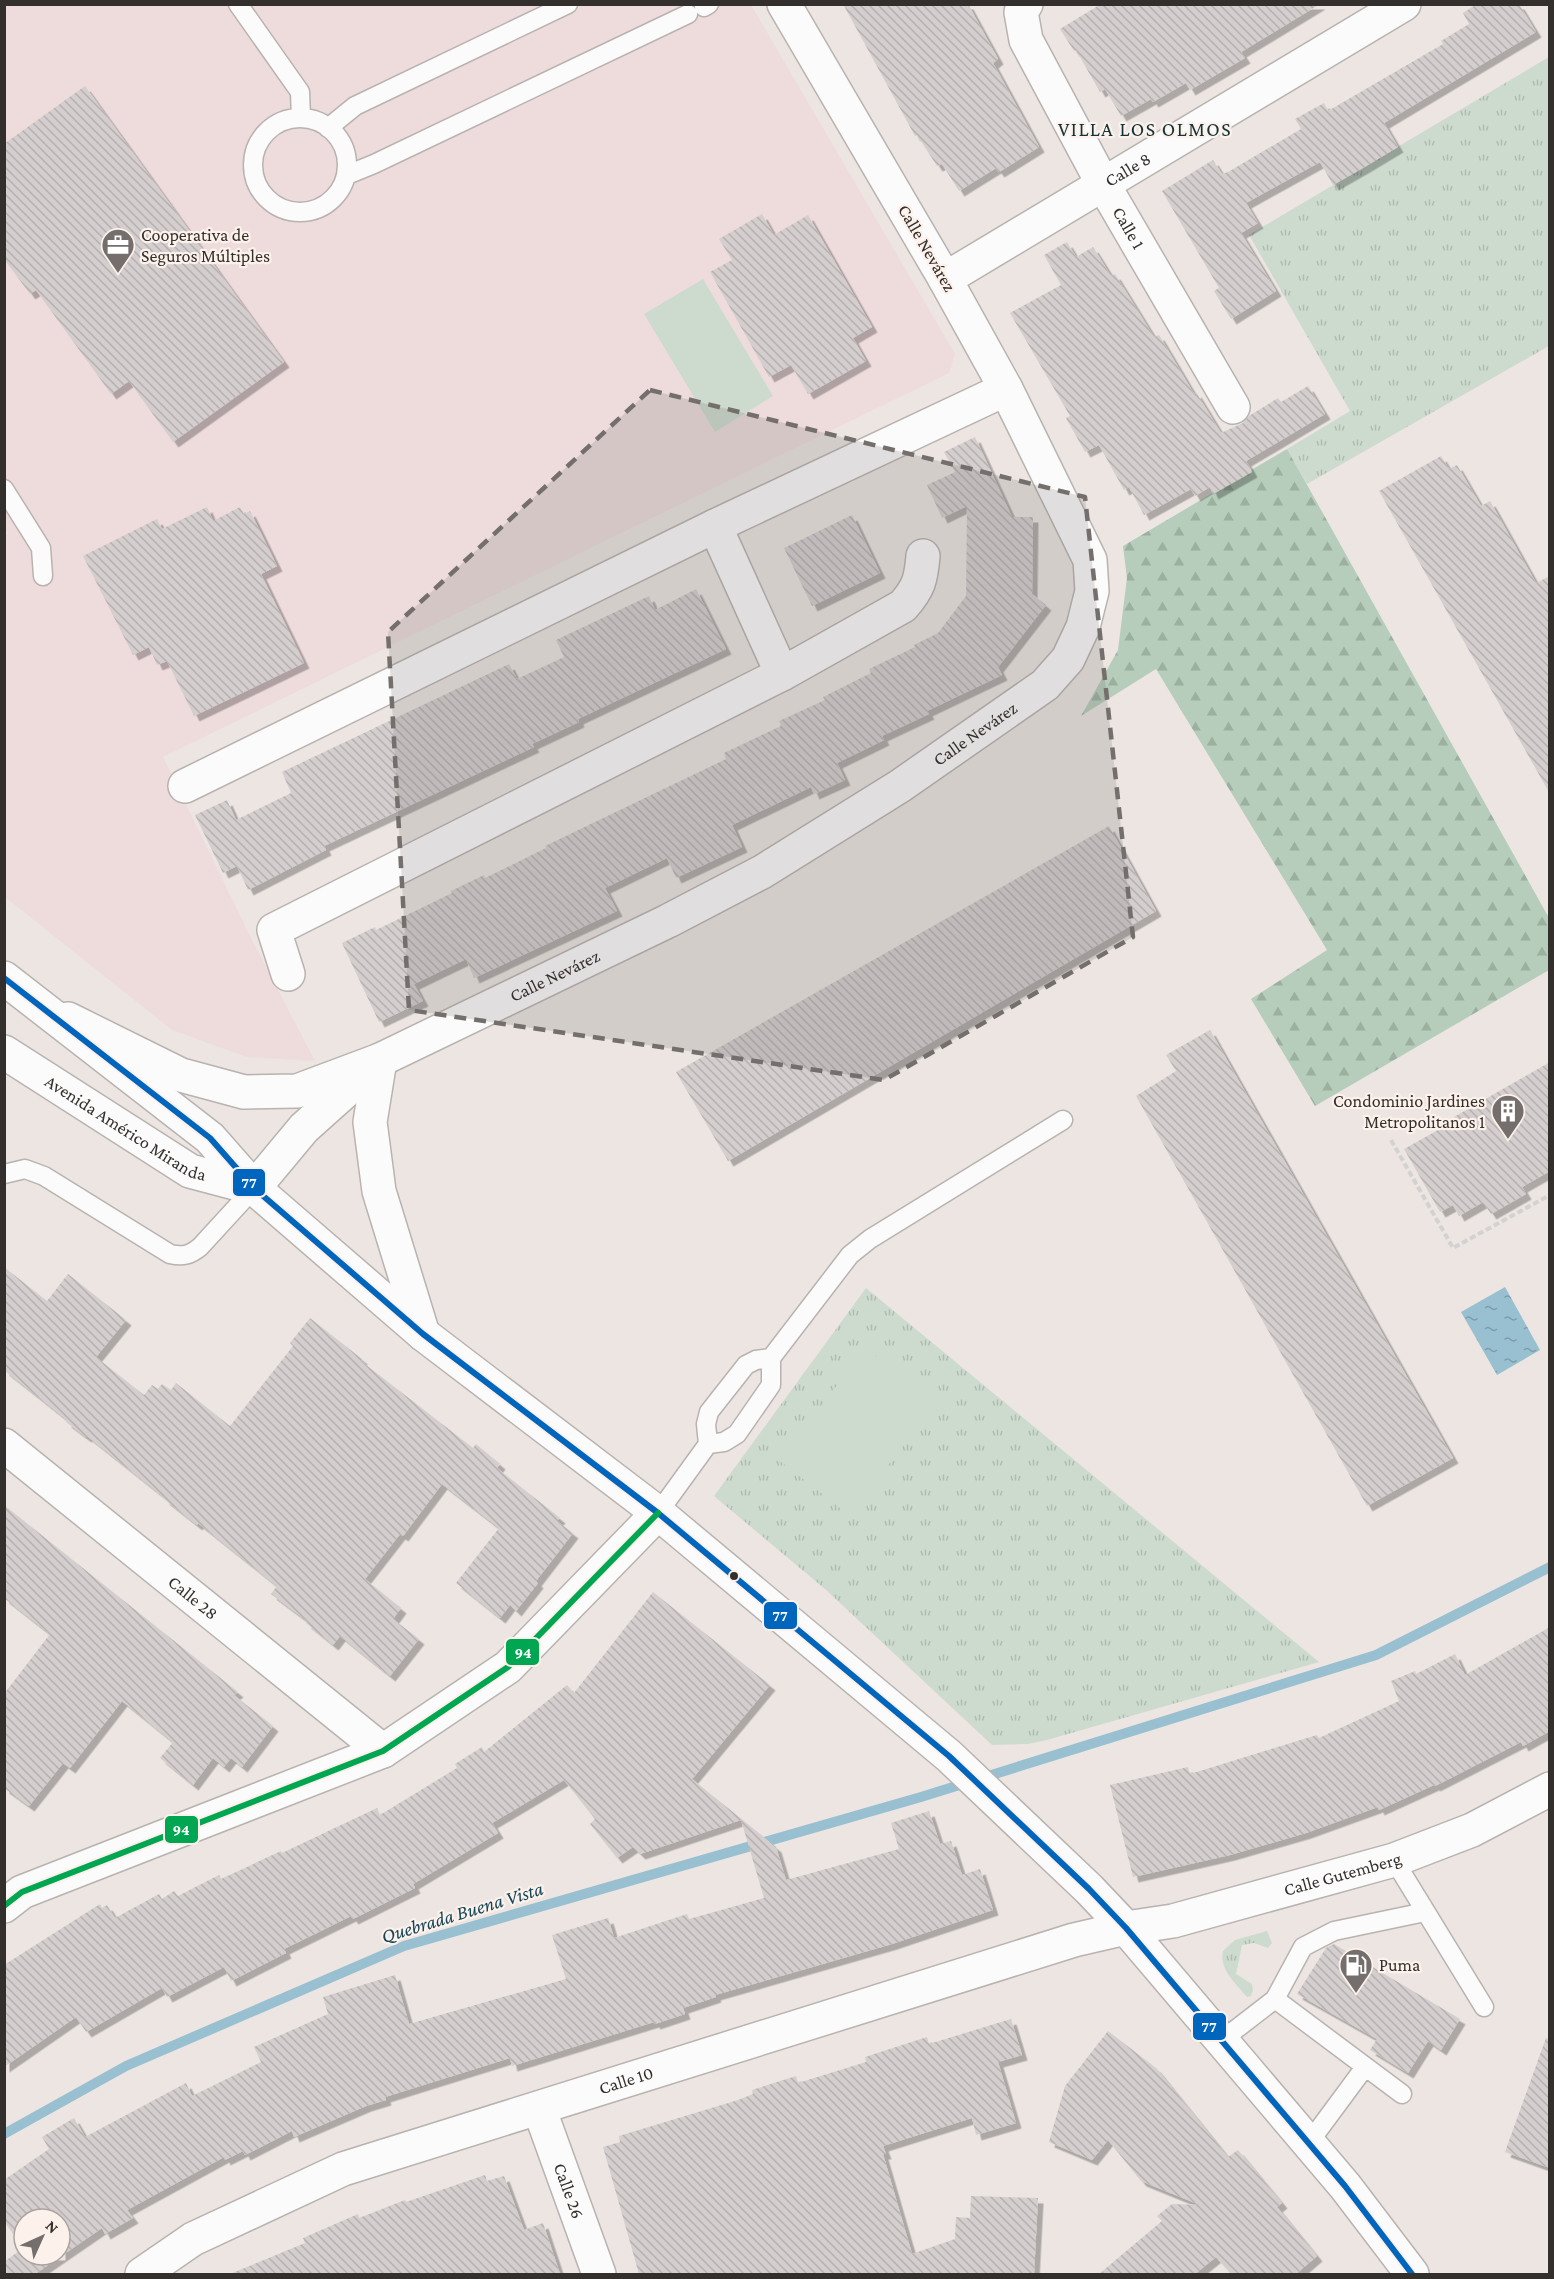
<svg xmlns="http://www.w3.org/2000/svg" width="1554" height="2279" font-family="'Crimson Pro',serif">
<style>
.commercial{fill:#eedcdd}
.grass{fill:url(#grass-tufts)}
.forest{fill:url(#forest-firs)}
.garden{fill:#cddbce}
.water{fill:url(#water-ripples)}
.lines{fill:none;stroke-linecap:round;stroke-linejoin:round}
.stream{stroke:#99c0d0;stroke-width:10}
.building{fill:url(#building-back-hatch);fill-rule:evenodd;filter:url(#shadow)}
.service-casing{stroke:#b8b3b0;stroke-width:21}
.minor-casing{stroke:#b8b3b0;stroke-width:36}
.tertiary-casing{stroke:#b8b3b0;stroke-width:36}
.path{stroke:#d4d2d1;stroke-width:4;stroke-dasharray:6 3;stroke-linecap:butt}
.service{stroke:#fcfbfb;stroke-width:18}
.minor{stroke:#fcfbfb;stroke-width:33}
.tertiary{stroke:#fcfbfb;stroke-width:33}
.bus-1-casing{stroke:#fdf1eb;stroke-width:10}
.bus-2-casing{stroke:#fdf1eb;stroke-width:10}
.bus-1{stroke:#0065bd;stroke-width:6}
.bus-2{stroke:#00a651;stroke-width:6}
.marked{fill:#746f6c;fill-opacity:0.2;stroke:#746f6c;stroke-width:4.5;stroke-dasharray:12 8;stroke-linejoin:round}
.bus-dot{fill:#332f2c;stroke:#fdf1eb;stroke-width:2}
.labels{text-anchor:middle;stroke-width:4.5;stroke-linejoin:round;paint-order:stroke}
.street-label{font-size:18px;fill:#332f2c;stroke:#fdf1eb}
.poi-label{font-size:18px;fill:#332f2c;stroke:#fdf1eb;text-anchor:start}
.neighbourhood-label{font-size:20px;letter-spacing:1.5px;fill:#123439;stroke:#fdf1eb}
.water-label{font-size:20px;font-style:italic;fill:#134658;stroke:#fdf1eb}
.line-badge{stroke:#fdf1eb;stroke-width:2}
.badge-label{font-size:16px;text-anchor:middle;font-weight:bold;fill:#fff}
</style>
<defs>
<pattern id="grass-tufts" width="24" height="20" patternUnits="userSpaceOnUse" patternTransform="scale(1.5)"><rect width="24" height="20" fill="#cddbce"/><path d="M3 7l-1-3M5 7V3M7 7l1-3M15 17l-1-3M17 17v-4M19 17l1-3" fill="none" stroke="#b0bcb1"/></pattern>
<pattern id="forest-firs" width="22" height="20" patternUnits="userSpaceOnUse" patternTransform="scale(1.5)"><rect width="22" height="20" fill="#b5cdba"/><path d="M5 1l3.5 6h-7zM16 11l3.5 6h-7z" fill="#9cb0a0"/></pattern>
<pattern id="water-ripples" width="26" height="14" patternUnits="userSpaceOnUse" patternTransform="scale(1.5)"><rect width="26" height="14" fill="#99c0d0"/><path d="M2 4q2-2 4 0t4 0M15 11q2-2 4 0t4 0" fill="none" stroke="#7d9ca9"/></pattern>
<pattern id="building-back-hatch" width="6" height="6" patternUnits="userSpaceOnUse" patternTransform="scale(1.5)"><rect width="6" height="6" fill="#d4cece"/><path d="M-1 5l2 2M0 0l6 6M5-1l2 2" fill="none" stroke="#b6b1b1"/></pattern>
<filter id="shadow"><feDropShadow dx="5.5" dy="5.5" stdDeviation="0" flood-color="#0004"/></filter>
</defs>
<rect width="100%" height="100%" fill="#ece5e2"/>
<path class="commercial" d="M5 5H751L955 354 949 373 163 757 252 940 315 1061 247 1057 172 1030 5 897 4 538 8 533 5 529Z"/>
<path class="grass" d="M1549 57V346L1307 484 1287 449 1350 411 1249 235Z
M866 1288 1319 1662 1047 1740 1028 1744 992 1745 825 1589 714 1496Z
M1267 1931 1272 1943 1268 1948 1254 1943 1242 1945 1236 1974 1252 1984 1253 1990 1251 1996 1247 1997C1236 1983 1219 1970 1223 1951L1235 1940Z"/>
<path class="forest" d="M1287 449 1549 918V970L1315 1106 1251 999 1327 950 1156 669 1081 716 1118 650 1127 578 1123 546Z"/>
<path class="garden" d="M703 279 773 396 715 432 644 314Z
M865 1348 937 1403 849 1515 780 1461Z"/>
<path class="water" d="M1505 1287 1540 1350 1497 1375 1461 1312Z"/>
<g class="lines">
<path class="stream" d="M4 2134 126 2066 404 1946 921 1797 1376 1655 1550 1567"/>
</g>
<path class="building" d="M843 4H968L998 59 993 63 1039 147 999 172 996 168 959 191 942 164 937 166 917 135 915 136Z
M1101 4H1320L1241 52 1245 58 1190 90 1186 83 1153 102 1151 99 1121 116 1105 89 1100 92 1076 50 1074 51 1060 29Z
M1477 4H1519L1536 32 1384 123 1398 147 1363 168 1333 185 1320 162 1246 203 1258 223 1241 233 1276 291 1231 319 1214 291 1219 288 1162 191 1213 160 1222 174 1228 172 1301 129 1295 119 1324 103 1328 111 1443 44 1441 41 1469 24 1463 13Z
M85 86 284 362 173 442 129 381 111 394 36 290 30 294 4 259V144Z
M762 214 774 235 808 215 872 327 853 338 866 361 808 394 791 365 769 377 710 272 732 260 719 239Z
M1067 242 1076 257 1093 247 1111 276 1115 274 1154 337 1159 335 1194 394 1196 392 1221 433 1243 423 1249 416 1278 398 1281 402 1308 386 1325 414 1246 461 1252 472 1213 494 1210 487 1195 496 1191 489 1144 515 1129 487 1124 490 1099 445 1085 452 1066 418 1070 416 1010 313 1061 285 1044 255Z
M975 437 1012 517H1033L1032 594 1046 605 998 667 1002 675 927 711 929 714 882 736 884 740 837 763 845 780 814 794 811 787 732 825 742 847 676 878 667 858 605 888 617 911 474 978 466 959 414 984 423 1001 379 1022 342 943 375 927 376 930 452 893 451 891 484 875 485 878 546 848 545 846 726 759 724 753 781 726 779 721 825 700 823 697 871 673 869 669 915 647 914 645 938 633 966 596 967 506 942 518 927 485 955 472 944 452Z
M1441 456 1449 469 1457 465 1481 506 1490 501 1536 583 1550 576V794L1379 491Z
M207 507 213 521 240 507 244 514 250 511 277 566 261 574 304 663 194 716 167 661 157 665 149 647 133 655 83 556 157 519 162 529Z
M852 515 880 573 812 606 784 548Z
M696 589 726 649 578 719 579 722 532 744 534 747 324 846 326 850 248 890 237 866 223 873 195 815 227 800 236 820 291 793 282 772 509 664 517 679 564 657 556 640 649 596 655 610Z
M1109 826 1156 911 728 1161 676 1072Z
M1210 1030 1453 1458 1367 1506 1136 1096 1176 1071 1166 1055Z
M1550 1062V1171L1522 1187 1526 1194 1491 1214 1483 1202 1459 1216 1453 1205 1440 1212 1404 1149 1456 1120 1454 1117Z
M4 1267 47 1301 68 1274 126 1320 96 1357 144 1395 152 1385 158 1389 162 1384 171 1390 176 1383 230 1426 293 1346 290 1343 310 1318 362 1359 361 1361 473 1448 476 1444 500 1464 497 1468 560 1518 557 1521 573 1533 536 1581 538 1583 516 1611 510 1605 500 1618 456 1583 499 1528 442 1484 403 1536 400 1534 365 1579 401 1608 393 1619 419 1639 390 1676 340 1636 333 1645 306 1623 307 1621 271 1594 277 1586 198 1523 197 1525 164 1499 165 1498 87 1436 86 1437 66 1422 67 1420 4 1370Z
M4 1505 238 1692 234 1695 273 1726 242 1767 231 1758 224 1767 213 1758 193 1785 160 1758 173 1742 122 1701 70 1768 63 1763 29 1806 4 1788V1694L50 1634 4 1598Z
M653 1592 770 1685 692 1779 776 1847 786 1880 899 1849 891 1823 929 1811 940 1844 951 1841 962 1875 980 1869 993 1910 892 1944 715 1995 716 1997 683 2008 685 2014 655 2024 654 2022 512 2066 510 2058 385 2097 386 2100 366 2106 294 2137 292 2131 245 2155 243 2151 225 2160 224 2157 127 2210 133 2218 105 2234 102 2228 35 2274H4V2262L23 2248 4 2221V2180L49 2149 42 2137 74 2118 85 2137 186 2083 192 2096 261 2062 254 2047 328 2014 323 1997 395 1975 409 2024 566 1979 552 1935 608 1918 614 1938 687 1914 689 1919 764 1898 741 1820 640 1854 633 1847 617 1858 590 1824 595 1819 564 1780 492 1823 498 1833 413 1884 415 1888 353 1919 351 1916 284 1949 286 1953 231 1981 224 1967 167 1997 162 1988 86 2032 76 2017 4 2067V1965L100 1904 102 1908 107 1905 115 1918 159 1894 162 1899 174 1891 178 1896 219 1875 221 1879 281 1851 282 1853 377 1808 380 1815 457 1768 455 1764 482 1747 484 1752 567 1685 574 1693ZM24 2219H60V2255H24Z
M1550 1627V1731L1523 1746 1521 1742 1435 1786 1434 1785 1379 1810 1378 1807 1306 1833 1230 1855 1133 1877 1110 1785 1188 1767 1190 1774 1317 1735 1319 1738 1399 1701 1391 1681 1415 1671 1416 1674 1455 1654 1465 1675Z
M1334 1944 1460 2019 1441 2050 1428 2041 1408 2073 1370 2050 1377 2039 1297 1994 1326 1948Z
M1011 2019 1022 2055 998 2062 1016 2123 976 2135 972 2118 883 2146 886 2154H883L912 2254 955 2239 956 2217 970 2218 971 2196 1038 2198 1034 2274H639L603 2147 620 2142 619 2136 738 2100 753 2094 752 2090 796 2076 798 2083 866 2062 865 2057 927 2037 929 2044Z
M1108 2031 1156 2068 1228 2157 1238 2150 1282 2203 1277 2207 1317 2256 1296 2274H1231L1216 2257 1195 2274H1099L1162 2221 1157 2216 1172 2204 1200 2205 1141 2181 1108 2140 1092 2160 1049 2142 1065 2086Z
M1546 2038 1550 2039V2168L1505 2152Z
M485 2175 487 2181 504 2176 524 2230 543 2223 560 2274H230L305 2243 303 2238 358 2214 359 2218 405 2200 406 2202Z"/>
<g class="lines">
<defs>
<path id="service" d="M238 4 300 92 301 118
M704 7 709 4
M253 165a47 47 0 1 1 94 0a47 47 0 1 1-94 0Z
M328 128 355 106 568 4
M347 175 374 164 688 14
M4 489 41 548 43 576
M4 1174 25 1169 44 1176 170 1254C183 1257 190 1255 200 1247L254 1188
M708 1444 724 1442 737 1434 771 1385V1358L850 1255 870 1239 1063 1120
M658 1513 708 1444 706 1424 709 1412 746 1365 756 1360 771 1358
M1394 1860 1484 2007
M1222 2040 1275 1999
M1402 2094 1275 1999 1303 1947 1334 1931 1425 1912
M1308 2144 1365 2067"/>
<g id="minor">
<path id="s1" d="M1026 4 1021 12 1026 40 1103 184 1233 407"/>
<path id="s2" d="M945 279 1404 4"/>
<path d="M715 526 782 674"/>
<path d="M185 786 715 526 1006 389"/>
<path d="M288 974 274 930 782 674 903 606C919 588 921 579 923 556"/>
<path d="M68 1019 181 1075 244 1092 297 1091 380 1060 370 1122 379 1191 423 1334"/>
<path id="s3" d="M254 1188 304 1128 380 1060 668 921 762 872 900 786 1045 685 1068 659 1083 627 1092 591 1090 560 1006 389 945 279 784 4"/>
<path id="s4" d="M4 1445 383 1751"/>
<path d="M4 1906 22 1892 383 1751 508 1667 658 1513"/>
<path d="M1126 1928 1345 2186 1412 2274"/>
<path id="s5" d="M539 2108 599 2274"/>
<path id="s6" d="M142 2274 193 2239 343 2169 1074 1940 1126 1928 1173 1921 1394 1860 1472 1830 1550 1789"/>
</g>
<g id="tertiary">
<path d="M4 978 210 1138 254 1188 423 1334 658 1513 949 1756 1089 1889 1126 1928"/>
<path id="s7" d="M4 1052 190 1171 254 1188"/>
</g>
</defs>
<use href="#service" class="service-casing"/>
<use href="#minor" class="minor-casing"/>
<use href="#tertiary" class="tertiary-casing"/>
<path class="path" d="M1391 1140 1453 1248 1550 1195"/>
<use href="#service" class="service"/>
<use href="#minor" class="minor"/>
<use href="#tertiary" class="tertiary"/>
<defs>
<path id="bus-1" d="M4 978 210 1138 254 1188 423 1334 658 1513 949 1756 1089 1889 1126 1928 1345 2186 1412 2274"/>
<path id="bus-2" d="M4 1906 22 1892 383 1751 508 1667 658 1513"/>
</defs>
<use href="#bus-1" class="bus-1-casing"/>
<use href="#bus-2" class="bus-2-casing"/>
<use href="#bus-1" class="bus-1"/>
<use href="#bus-2" class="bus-2"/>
</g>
<path class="marked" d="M650 390 1085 497 1133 937 884 1080 409 1010 388 632Z"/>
<defs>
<symbol id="office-pin" viewBox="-11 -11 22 30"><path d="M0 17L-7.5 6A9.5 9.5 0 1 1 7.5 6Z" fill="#746f6c" stroke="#fdf1eb"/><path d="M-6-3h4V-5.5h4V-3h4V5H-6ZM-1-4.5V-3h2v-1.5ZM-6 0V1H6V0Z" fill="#fff"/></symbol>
<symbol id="building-pin" viewBox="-11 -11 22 30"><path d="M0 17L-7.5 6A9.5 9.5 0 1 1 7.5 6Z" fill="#746f6c" stroke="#fdf1eb"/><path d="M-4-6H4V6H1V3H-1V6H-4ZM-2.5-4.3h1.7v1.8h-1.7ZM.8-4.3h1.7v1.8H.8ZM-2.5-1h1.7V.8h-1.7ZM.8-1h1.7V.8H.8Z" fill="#fff"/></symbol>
<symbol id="fuel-pin" viewBox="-11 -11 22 30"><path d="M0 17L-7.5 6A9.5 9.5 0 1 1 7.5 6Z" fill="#746f6c" stroke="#fdf1eb"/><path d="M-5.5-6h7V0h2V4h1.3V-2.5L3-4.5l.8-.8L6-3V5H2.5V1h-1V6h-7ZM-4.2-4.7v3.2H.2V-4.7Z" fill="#fff"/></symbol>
</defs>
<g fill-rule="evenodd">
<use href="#office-pin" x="99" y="226" width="38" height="52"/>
<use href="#building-pin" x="1489" y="1092" width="38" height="52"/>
<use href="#fuel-pin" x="1337" y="1946" width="38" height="52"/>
</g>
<circle class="bus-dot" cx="734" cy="1576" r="5"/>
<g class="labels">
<g class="street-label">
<text dy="6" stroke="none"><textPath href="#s2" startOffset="213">Calle 8</textPath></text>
<text dy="6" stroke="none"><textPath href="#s1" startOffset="252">Calle 1</textPath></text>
<text transform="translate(927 248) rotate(60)" y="6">Calle Nevárez</text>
<text dy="6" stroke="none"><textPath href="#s3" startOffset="860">Calle Nevárez</textPath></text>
<text dy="6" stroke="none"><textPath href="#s3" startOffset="374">Calle Nevárez</textPath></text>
<text dy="6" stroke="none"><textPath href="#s7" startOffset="144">Avenida Américo Miranda</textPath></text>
<text dy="6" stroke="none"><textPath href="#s4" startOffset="243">Calle 28</textPath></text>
<text dy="6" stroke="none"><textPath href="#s6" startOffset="1270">Calle Gutemberg</textPath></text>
<text dy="6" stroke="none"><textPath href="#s6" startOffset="524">Calle 10</textPath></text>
<text dy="6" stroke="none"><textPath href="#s5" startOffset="88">Calle 26</textPath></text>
</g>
<g class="poi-label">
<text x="141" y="241">Cooperativa de<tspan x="141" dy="21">Seguros Múltiples</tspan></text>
<text x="1485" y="1107" text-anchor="end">Condominio Jardines<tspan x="1485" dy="21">Metropolitanos 1</tspan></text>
<text x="1379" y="1971">Puma</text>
</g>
<g class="neighbourhood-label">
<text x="1145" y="136">VILLA LOS OLMOS</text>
</g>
<g class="water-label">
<text transform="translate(462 1912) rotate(-17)" y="7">Quebrada Buena Vista</text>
</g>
</g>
<g class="line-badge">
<rect x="232" y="1168" width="34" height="29" rx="6" fill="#0065bd"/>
<rect x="763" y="1601" width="35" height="29" rx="6" fill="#0065bd"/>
<rect x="505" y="1638" width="35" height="28" rx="6" fill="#00a651"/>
<rect x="164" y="1815" width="35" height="29" rx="6" fill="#00a651"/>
<rect x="1192" y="2012" width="35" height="29" rx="6" fill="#0065bd"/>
</g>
<g class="badge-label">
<text x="249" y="1188">77</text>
<text x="780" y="1621">77</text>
<text x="523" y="1658">94</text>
<text x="181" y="1835">94</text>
<text x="1209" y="2032">77</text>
</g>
<rect width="1554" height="2279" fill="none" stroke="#332f2c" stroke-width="12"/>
<g transform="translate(42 2237) rotate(45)"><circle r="28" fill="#fdf1eb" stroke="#aca39f" stroke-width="1.5"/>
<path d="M0-4.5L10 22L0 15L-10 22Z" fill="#746f6c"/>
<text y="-9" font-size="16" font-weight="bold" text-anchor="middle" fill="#332f2c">N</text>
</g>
</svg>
